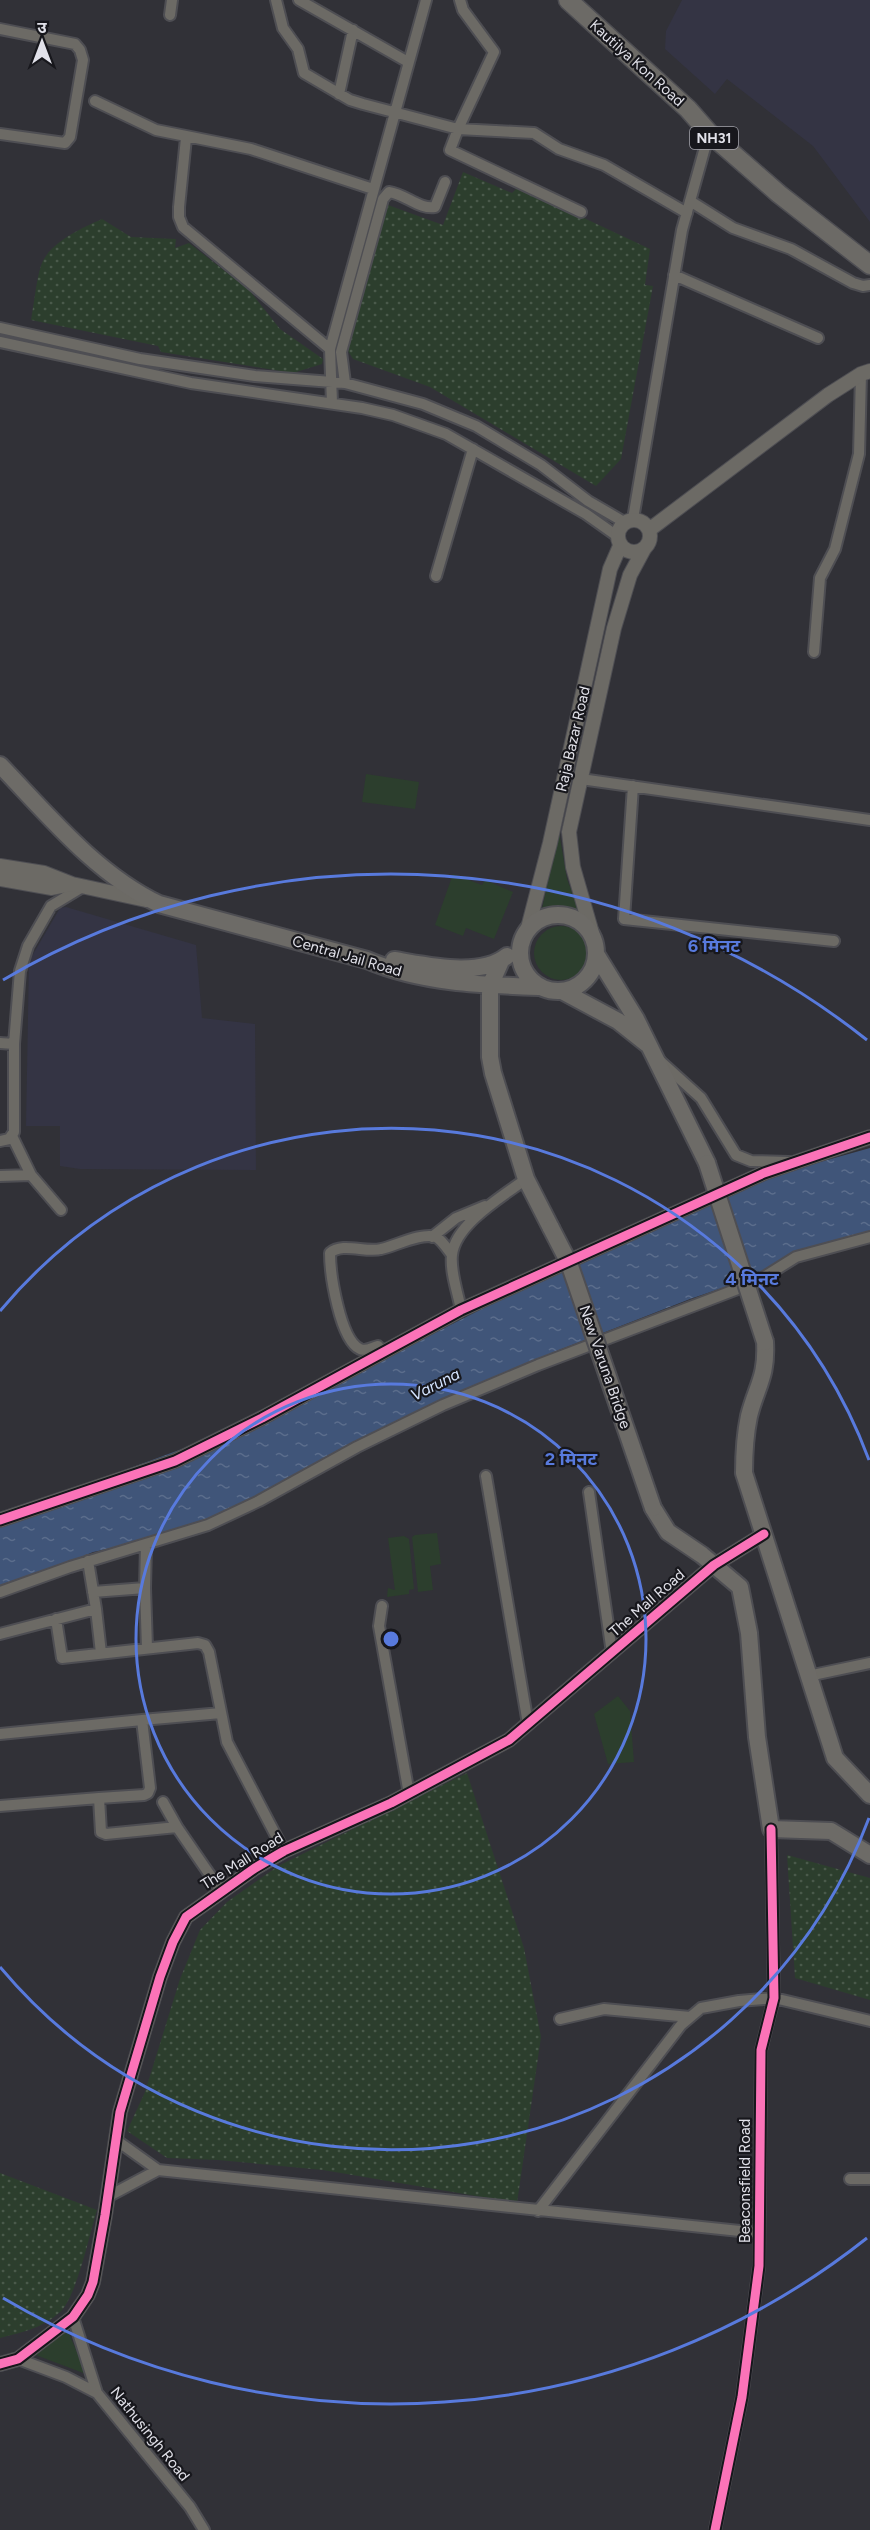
<svg xmlns="http://www.w3.org/2000/svg" width="870" height="2530" font-family="Figtree,'Noto Sans Devanagari',sans-serif">
<style>
.built{fill:#343444}
.grass{fill:#2c3e2d}
.park{fill:url(#park-dots)}
.water{fill:url(#water-ripples)}
.lines{fill:none;stroke-linecap:round;stroke-linejoin:round}
.minor-casing{stroke:#4e4e53;stroke-width:14}
.tertiary-casing{stroke:#4e4e53;stroke-width:16}
.primary-casing{stroke:#4e4e53;stroke-width:20}
.trunk-casing{stroke:#4e4e53;stroke-width:21}
.minor{stroke:#6c6a65;stroke-width:10}
.tertiary{stroke:#6c6a65;stroke-width:14}
.primary{stroke:#6d6b67;stroke-width:16}
.trunk{stroke:#6c6a66;stroke-width:18}
.primary-bridge-casing{stroke:#4e4e53;stroke-width:20;stroke-linecap:butt}
.primary-bridge{stroke:#6d6b67;stroke-width:16}
.cycleway-casing{stroke:#17171c;stroke-width:13}
.cycleway{stroke:#fb73b8;stroke-width:9}
.ring{fill:none;stroke:#587add;stroke-width:3}
.labels{text-anchor:middle;stroke-width:4.5;stroke-linejoin:round;paint-order:stroke}
.shield{fill:#17171c;stroke:#a4a4ac;stroke-width:1.5}
.shield-label{font-size:14px;font-weight:bold;fill:#e1e1e9}
.street-label{font-size:15px;fill:#e1e1e9;stroke:#17171c}
.water-label{font-size:16px;font-style:italic;fill:#d4e4ff;stroke:#17171c}
.centre{fill:#587add;stroke:#17171c;stroke-width:3}
.ring-label{font-size:18px;text-anchor:middle;font-weight:bold;fill:#587add;stroke:#17171c;stroke-width:4.5;stroke-linejoin:round;paint-order:stroke}
</style>
<defs>
<pattern id="park-dots" width="8" height="8" patternUnits="userSpaceOnUse" patternTransform="scale(1.5)"><rect width="8" height="8" fill="#2c3e2d"/><path d="M2 2h.1M6 6h.1" fill="none" stroke="#4a5a4b" stroke-width="1.8" stroke-linecap="round"/></pattern>
<pattern id="water-ripples" width="26" height="14" patternUnits="userSpaceOnUse" patternTransform="scale(1.5)"><rect width="26" height="14" fill="#405579"/><path d="M2 4q2-2 4 0t4 0M15 11q2-2 4 0t4 0" fill="none" stroke="#5b6d8c"/></pattern>
</defs>
<rect width="100%" height="100%" fill="#313137"/>
<path class="built" d="M682 0H870V222L813 146 727 79 715 94 665 49 666 31Z
M66 907 196 945 202 1018 255 1024 256 1170 80 1169 60 1166V1126H26L29 961 60 908Z"/>
<path class="grass" d="M366 774 419 782 415 809 362 802Z
M559 832 567 879 580 913C565 908 555 908 541 913Z
M453 874 482 885 485 880 513 892 494 939 466 928 463 936 435 925Z
M534 953a27 27 0 1 1 54 0a27 27 0 1 1-54 0Z
M437 1533 441 1564 430 1566 433 1590 418 1592 412 1537 415 1535Z
M404 1536 409 1539 414 1589 409 1590V1594L387 1597 388 1588 395 1590 388 1538Z
M618 1696 630 1711 634 1762 608 1764 594 1714Z
M68 2331 86 2374 33 2354Z"/>
<path class="park" d="M463 172 512 193 518 187 650 249 645 285 653 286 621 459 596 486 430 387 353 359 346 348 388 205 443 225Z
M102 219 131 237 176 239 175 248 189 243 249 290 280 329 323 359 322 364 293 373 161 352 158 346 31 320C34 306 37 270 44 259 55 240 82 228 102 219Z
M467 1773 524 1948 541 2037 517 2203 323 2170 218 2160 167 2158 127 2131 145 2092 180 1979 200 1930 227 1902 278 1866Z
M787 1855 870 1878V2000L795 1978Z
M0 2173 97 2210C90 2232 76 2300 59 2313 42 2328 21 2333 0 2338Z"/>
<path class="water" d="M870 1148V1243L801 1261 690 1299 554 1352 378 1432 215 1518 148 1541 93 1552 0 1591V1516L274 1415 517 1291 741 1184Z"/>
<g class="lines">
<defs>
<path id="minor" d="M276 0 283 28 298 49 304 73 350 100 363 104 458 129 534 133 559 149 604 165 687 213
M299 0 408 62
M460 0 463 10 494 52 458 129 450 150 581 212
M170 15 172 0
M0 29 75 44 80 50 83 60 70 137 65 143 0 134
M339 94 353 30
M95 101 156 130 251 149 373 189
M186 138 179 207V217L183 227 330 349
M690 201 733 228 791 249 853 283 863 286 870 285
M674 275 818 338
M0 328 140 359 255 376 345 383 423 404 476 426 541 465 588 501 624 522
M0 342 191 383 362 408 393 415 446 434 586 514 617 536
M345 383 341 352 383 199 389 192C405 194 420 210 435 207L445 182
M332 403 330 349 426 0
M633 519 682 230 709 133
M436 576 473 449
M814 652 820 578 835 549 859 454 861 374
M581 779 870 820
M633 786 624 919 834 941
M0 1043 14 1044
M660 1061 701 1098 736 1155 751 1161 789 1162
M12 1136 31 1175 61 1210
M0 1141 9 1139 14 1132V1044L20 971 28 946 51 906 84 886
M0 1176 31 1175
M432 1237 456 1218 485 1206
M461 1310C458 1293 450 1272 452 1255 455 1224 503 1196 526 1179
M383 1353 378 1346C373 1347 366 1352 360 1349 340 1340 330 1274 330 1253 342 1242 366 1253 381 1249 395 1246 422 1232 436 1237 442 1240 448 1250 452 1255
M486 1476 528 1724
M589 1492 612 1653
M146 1545 145 1588 147 1648
M0 1592 70 1567 208 1525 259 1501 357 1447 443 1405 538 1365 756 1282 796 1257 870 1237
M93 1592 145 1588
M382 1606 379 1626 409 1794
M96 1609 101 1653
M56 1619 62 1658 198 1643 205 1645 209 1652 227 1742 284 1851
M0 1634 96 1609 88 1561
M808 1676 870 1663
M142 1720 221 1713
M0 1734 142 1720 150 1788 148 1793 144 1795 99 1798
M163 1802 177 1827
M0 1806 99 1798 101 1832 106 1834 177 1827 221 1891
M560 2019 604 2009 690 2017
M116 2140 158 2170
M850 2179H870
M109 2196 158 2170 759 2233
M538 2211 681 2025 701 2008 739 2001 774 1998 870 2021
M73 2317 97 2393 190 2507 204 2530
M18 2359 66 2377 97 2393
M715 2530 742 2397 759 2266 761 2050 774 1998 771 1829"/>
<path id="tertiary" d="M618 536a16 16 0 1 1 32 0a16 16 0 1 1-32 0Z
M649 530 828 395 861 374 870 371
M0 866 44 873 72 884 146 900
M0 879 52 888 72 884
M528 928 550 843 610 569 620 546
M594 940 573 867 569 832 614 628 630 575 644 549
M0 1520 175 1461 262 1418 461 1310 764 1173 870 1137
M0 2364 18 2359 73 2317 88 2295 93 2282 105 2215 120 2112 160 1977 173 1942 186 1917 255 1868 284 1851 391 1803 509 1740 714 1565 764 1534"/>
<path id="primary" d="M0 765C48 815 96 874 159 904L367 960C421 983 481 985 539 987
M520 953a38 38 0 1 1 76 0a38 38 0 1 1-76 0Z
M596 954 636 1019 707 1163
M394 960C426 965 480 978 507 956
M501 961 490 986V1057L493 1073 526 1179 551 1228
M562 991 618 1021 647 1044
M765 1342C767 1377 757 1385 749 1416 745 1435 744 1454 744 1473L835 1758 870 1795
M653 1508 668 1532 702 1555 740 1587 749 1633 757 1737 771 1829 831 1831 870 1855"/>
<path id="trunk" d="M568 0 688 109 709 133 779 194 870 265"/>
</defs>
<use href="#minor" class="minor-casing"/>
<use href="#tertiary" class="tertiary-casing"/>
<use href="#primary" class="primary-casing"/>
<use href="#trunk" class="trunk-casing"/>
<use href="#minor" class="minor"/>
<use href="#tertiary" class="tertiary"/>
<use href="#primary" class="primary"/>
<use href="#trunk" class="trunk"/>
<defs>
<path id="primary-bridge" d="M707 1163 765 1342
M551 1228 569 1263 653 1508"/>
</defs>
<use href="#primary-bridge" class="primary-bridge-casing"/>
<use href="#primary-bridge" class="primary-bridge"/>
<defs>
<path id="cycleway" d="M0 1520 175 1461 262 1418 461 1310 764 1173 870 1137
M0 2364 18 2359 73 2317 88 2295 93 2282 105 2215 120 2112 160 1977 173 1942 186 1917 255 1868 284 1851 391 1803 509 1740 714 1565 764 1534
M715 2530 742 2397 759 2266 761 2050 774 1998 771 1829"/>
</defs>
<use href="#cycleway" class="cycleway-casing"/>
<use href="#cycleway" class="cycleway"/>
</g>
<g class="ring">
<circle cx="391" cy="1639" r="255"/>
<path d="M869 1818A510 510 0 0 1 0 1967M0 1311A510 510 0 0 1 869 1460"/>
<path d="M867 2238A765 765 0 0 1 3 2298M3 980A765 765 0 0 1 867 1040"/>
</g>
<g class="labels">
<rect class="shield" x="690" y="127" width="48" height="22" rx="4.5"/>
<g class="shield-label">
<text x="714" y="143">NH31</text>
</g>
<g class="street-label">
<text transform="translate(637 63) rotate(42)" y="5">Kautilya Kon Road</text>
<text transform="translate(573 739) rotate(-77)" y="5">Raja Bazar Road</text>
<text transform="translate(347 956) rotate(16)" y="5">Central Jail Road</text>
<text transform="translate(605 1367) rotate(71)" y="5">New Varuna Bridge</text>
<text transform="translate(647 1603) rotate(-41)" y="5">The Mall Road</text>
<text transform="translate(242 1861) rotate(-32)" y="5">The Mall Road</text>
<text transform="translate(745 2181) rotate(-90)" y="5">Beaconsfield Road</text>
<text transform="translate(150 2434) rotate(51)" y="5">Nathusingh Road</text>
</g>
<g class="water-label">
<text transform="translate(435 1384) rotate(-27)" y="6">Varuna</text>
</g>
</g>
<circle cx="391" cy="1639" r="9" class="centre"/>
<g class="ring-label">
<text x="714" y="952">6 मिनट</text>
<text x="752" y="1285">4 मिनट</text>
<text x="571" y="1465">2 मिनट</text>
</g>
<g transform="translate(42 42)" stroke="#17171c" stroke-width="4.5" paint-order="stroke">
<path d="M0-4.5L10 22L0 15L-10 22Z" fill="#e1e1e9"/>
<text y="-9" font-size="16" font-weight="bold" text-anchor="middle" fill="#e1e1e9">उ</text>
</g>
</svg>
